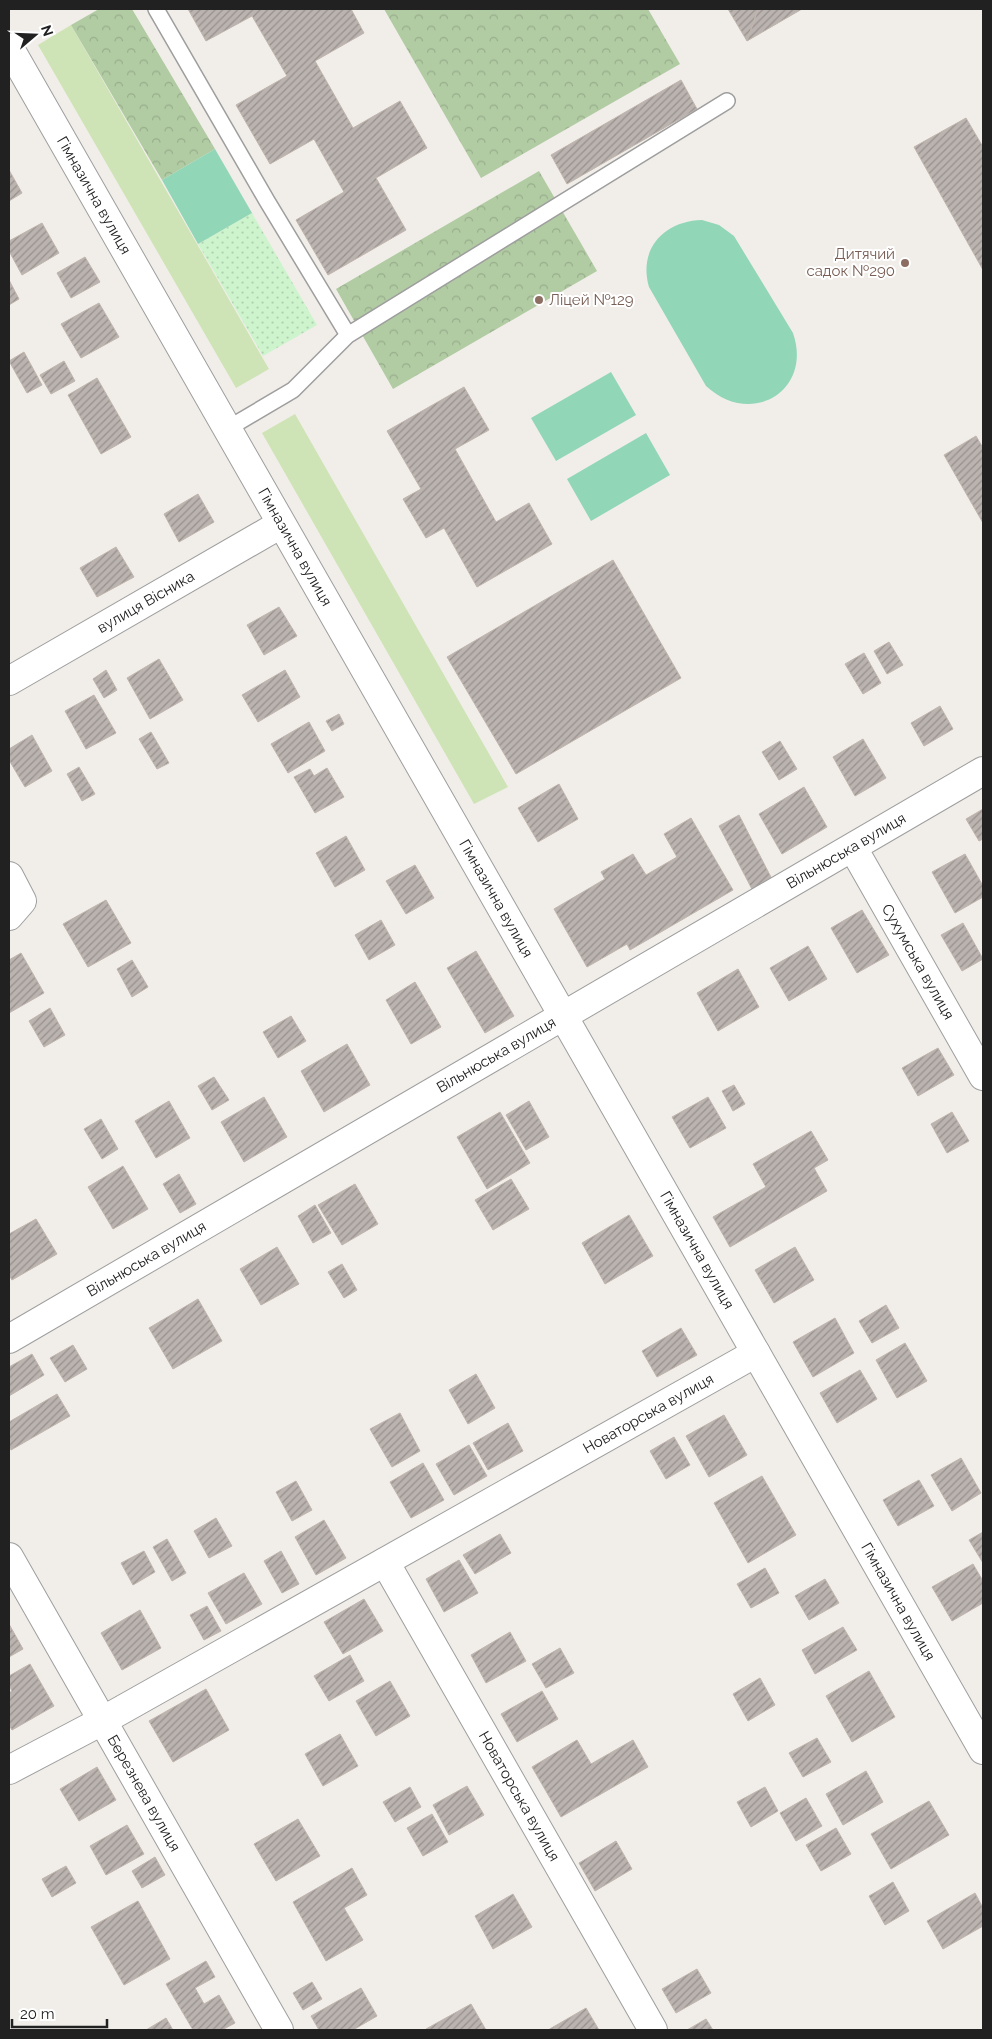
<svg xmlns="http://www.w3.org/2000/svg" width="992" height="2039" font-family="Raleway,sans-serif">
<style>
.grass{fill:#cfe4b6}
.forest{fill:url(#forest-crowns)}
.park{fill:url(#park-dots)}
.pitch{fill:#91d6b7}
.building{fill:url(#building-hatch);stroke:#c1b5ad}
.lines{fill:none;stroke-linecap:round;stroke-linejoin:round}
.service-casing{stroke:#9e9e9e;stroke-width:18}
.minor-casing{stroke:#9e9e9e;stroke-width:30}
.service{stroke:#fff;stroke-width:15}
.minor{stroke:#fff;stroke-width:28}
.education-dot{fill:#8d6e63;stroke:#fff;stroke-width:2}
.labels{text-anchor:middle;stroke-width:4;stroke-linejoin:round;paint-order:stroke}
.street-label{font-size:15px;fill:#212121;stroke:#fff}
.education-label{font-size:15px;fill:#785e54;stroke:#fff;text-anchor:end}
</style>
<defs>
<pattern id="forest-crowns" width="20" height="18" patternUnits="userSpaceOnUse" patternTransform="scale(1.25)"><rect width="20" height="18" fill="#b1cba3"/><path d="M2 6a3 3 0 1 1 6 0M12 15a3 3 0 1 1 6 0" fill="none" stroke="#98ae8c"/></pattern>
<pattern id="park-dots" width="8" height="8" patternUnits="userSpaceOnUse" patternTransform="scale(1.25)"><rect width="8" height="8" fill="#cdf4cd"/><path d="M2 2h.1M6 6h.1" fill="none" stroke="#b0d1b0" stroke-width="1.8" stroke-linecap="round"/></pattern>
<pattern id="building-hatch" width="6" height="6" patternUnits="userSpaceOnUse" patternTransform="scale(1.25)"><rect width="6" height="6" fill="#bab3af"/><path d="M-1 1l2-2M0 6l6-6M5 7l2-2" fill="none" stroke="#97918e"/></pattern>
</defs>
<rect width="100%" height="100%" fill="#f1eee9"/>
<path class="grass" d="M71 25 269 369 236 388 38 45Z
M295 414 508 787 474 804 262 433Z"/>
<path class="forest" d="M99 9H132L215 149 162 180 71 25Z
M384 9H648L680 64 481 178Z
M539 171 597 271 393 389 336 289Z"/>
<path class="park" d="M252 213 317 325 263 356 198 244Z"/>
<path class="pitch" d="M215 149 252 213 198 244 162 180Z
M702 220 719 225 734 236 793 333C813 391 751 428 706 386L649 287C638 249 664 221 702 220Z
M611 372 636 415 556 461 531 418Z
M646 433 670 475 591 521 567 479Z"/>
<path class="building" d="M188 9H351L364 33 315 61 353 128 400 101 427 148 376 178 406 230 328 275 296 220 344 192 314 139 270 164 236 105 287 76 252 16 206 41Z
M728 9H758L747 41Z
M758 9H802L747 41Z
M681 80 697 109 567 184 551 155Z
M966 118 983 147V270L914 147Z
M9 170 22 193 9 201Z
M42 223 59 253 22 275 9 251V241Z
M85 257 100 282 71 298 57 273Z
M9 280 19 299 9 305Z
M99 303 119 337 81 358 61 324Z
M24 352 42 385 27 393 9 361Z
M64 361 75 381 51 394 40 375Z
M97 378 131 437 101 454 68 395Z
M464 387 489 430 455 449 496 522 529 503 552 544 477 587 444 528 426 538 403 499 421 489 387 431Z
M976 436 983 448V523L944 455Z
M198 494 214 522 179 542 164 514Z
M116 547 134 577 97 597 80 568Z
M613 560 681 678 516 774 447 657Z
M279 607 297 636 264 655 247 625Z
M889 642 903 665 887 674 874 651Z
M864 653 881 683 863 694 845 664Z
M159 659 183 700 150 719 127 678Z
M106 670 117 690 104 698 93 679Z
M285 670 300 697 258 722 242 695Z
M94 695 116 733 86 749 65 711Z
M940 706 953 729 924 746 911 723Z
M339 714 344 724 332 731 326 721Z
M309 722 325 751 288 773 271 744Z
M151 732 169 763 157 769 139 739Z
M32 735 52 771 25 787 9 760V749Z
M863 739 886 778 855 796 833 757Z
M780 741 797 769 779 780 762 752Z
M79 767 95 794 82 801 67 774Z
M327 768 344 797 315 813 294 777 310 769 314 776Z
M559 784 578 819 538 842 518 808Z
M804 787 827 827 782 854 759 814Z
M983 809V839L979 841 966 819Z
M739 815 774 883 754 893 719 826Z
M691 818 733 890 630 950 627 944 587 967 554 909 605 879 601 872 633 854 646 875 677 857 664 834Z
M346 836 365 870 335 887 316 853Z
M965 854 983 886V897L955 913 932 872Z
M415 865 434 898 406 914 386 881Z
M106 900 131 943 88 967 63 924Z
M862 910 889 955 857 973 831 928Z
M381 920 395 945 369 960 355 935Z
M963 923 983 959 962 971 941 935Z
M808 946 827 979 789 1001 770 968Z
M476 951 514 1016 485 1033 447 968Z
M21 953 44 993 9 1013V960Z
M132 960 148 987 132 997 117 969Z
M738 969 759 1007 718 1031 697 993Z
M415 982 441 1027 411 1044 386 1000Z
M50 1008 65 1035 44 1047 29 1021Z
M291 1016 306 1041 278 1058 263 1032Z
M347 1044 370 1085 324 1112 301 1071Z
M938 1048 954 1075 918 1096 902 1068Z
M214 1077 229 1100 212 1110 198 1086Z
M734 1085 745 1104 733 1111 722 1091Z
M264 1097 287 1137 244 1162 221 1122Z
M708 1097 726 1128 690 1148 672 1117Z
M169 1101 190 1138 156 1158 135 1121Z
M529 1101 549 1137 526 1150 506 1115Z
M500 1112 530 1163 487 1189 457 1137Z
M952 1112 969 1141 947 1153 931 1124Z
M101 1119 118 1149 102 1159 84 1129Z
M811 1131 828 1160 814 1168 827 1191 730 1247 713 1217 766 1187 753 1164Z
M123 1166 148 1209 113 1229 88 1187Z
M179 1174 196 1204 180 1213 163 1184Z
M511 1179 529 1209 493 1230 475 1200Z
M355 1184 378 1224 342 1245 318 1205Z
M315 1205 331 1233 313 1243 298 1216Z
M629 1215 653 1256 605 1284 582 1243Z
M36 1219 57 1254 12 1280 9 1275V1234Z
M277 1247 299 1284 261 1305 240 1269Z
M795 1247 814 1280 774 1303 755 1270Z
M342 1264 357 1290 344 1298 328 1272Z
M198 1299 222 1341 173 1369 149 1328Z
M886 1305 899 1328 872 1343 859 1321Z
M835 1318 854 1353 813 1377 793 1342Z
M681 1328 697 1355 657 1377 642 1351Z
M905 1343 927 1381 897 1398 876 1360Z
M73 1345 87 1369 65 1382 50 1358Z
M32 1354 44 1375 9 1396V1367Z
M860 1370 877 1399 837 1423 820 1393Z
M476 1374 495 1408 468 1424 449 1390Z
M57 1394 70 1416 11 1450 9 1446V1422Z
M400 1413 420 1451 392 1467 370 1429Z
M724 1415 747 1455 709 1477 686 1436Z
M508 1423 523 1451 488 1470 473 1443Z
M674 1437 690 1465 666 1479 650 1451Z
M469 1445 487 1476 454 1495 436 1464Z
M961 1458 981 1493 952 1511 931 1475Z
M423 1463 444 1500 411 1518 390 1482Z
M762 1476 796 1535 748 1563 714 1503Z
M919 1480 934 1506 898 1526 883 1500Z
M296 1481 312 1510 292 1521 276 1492Z
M216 1518 232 1546 209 1558 194 1531Z
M324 1520 346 1558 316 1575 295 1537Z
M983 1532V1563L969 1540Z
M500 1534 511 1553 475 1574 463 1555Z
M167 1539 186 1573 172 1581 153 1547Z
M144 1551 155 1572 133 1585 121 1563Z
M281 1551 299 1584 282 1593 264 1561Z
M459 1560 478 1593 444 1612 426 1579Z
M973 1564 983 1581V1603L952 1621 932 1587Z
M765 1568 779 1593 751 1608 737 1584Z
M244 1573 262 1604 226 1624 208 1593Z
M825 1579 839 1603 809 1620 795 1596Z
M364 1599 383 1631 343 1654 324 1622Z
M207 1606 221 1631 204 1640 190 1615Z
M140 1610 161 1648 122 1670 101 1633Z
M9 1624 23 1649 9 1657Z
M843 1627 857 1650 815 1674 802 1650Z
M510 1632 526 1661 486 1683 471 1655Z
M560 1648 574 1673 546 1688 532 1664Z
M350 1655 364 1681 329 1701 314 1676Z
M30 1664 54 1706 12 1730 9 1725V1693L12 1691 9 1685V1676Z
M869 1671 895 1717 852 1742 826 1696Z
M760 1678 775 1705 748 1721 733 1694Z
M390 1681 410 1716 376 1736 356 1701Z
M206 1689 229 1730 173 1762 149 1721Z
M542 1691 558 1719 517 1742 501 1714Z
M340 1734 358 1766 323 1786 305 1754Z
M817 1738 831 1762 803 1777 789 1753Z
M577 1740 591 1764 633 1740 648 1767 561 1817 532 1767Z
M97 1767 116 1800 79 1821 60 1789Z
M866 1771 883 1802 843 1825 826 1794Z
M467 1786 484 1815 449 1835 433 1805Z
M410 1787 421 1807 395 1822 383 1802Z
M765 1787 778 1811 751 1827 737 1802Z
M806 1798 822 1826 796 1841 780 1813Z
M929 1801 949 1835 891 1869 871 1834Z
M432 1814 448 1842 423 1856 407 1828Z
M298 1819 320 1856 276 1881 254 1844Z
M127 1825 144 1854 106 1875 90 1846Z
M836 1828 851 1854 821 1871 806 1845Z
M616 1841 632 1869 595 1891 579 1863Z
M155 1857 165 1875 142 1888 132 1871Z
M66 1866 76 1883 52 1897 42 1879Z
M352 1868 367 1895 344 1908 363 1940 326 1961 293 1902Z
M893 1882 909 1911 885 1925 869 1896Z
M975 1893 983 1908V1926L943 1949 927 1921Z
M513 1894 532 1927 493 1949 475 1916Z
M138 1901 170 1959 124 1985 91 1927Z
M206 1961 215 1977 195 1988 204 2004 219 1995 235 2023 222 2030H193L166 1984Z
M697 1969 711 1993 676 2013 662 1989Z
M312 1982 322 1999 303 2010 293 1993Z
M361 1988 377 2016 353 2030H319L311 2016Z
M471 2004 486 2030H427L426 2029Z
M586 2008 599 2030H548Z
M166 2018 173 2030H146Z
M706 2019 713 2030H687Z"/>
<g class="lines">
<defs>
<path id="service" d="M156 9 267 201 348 335
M227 429 293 390 348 335 727 101"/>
<g id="minor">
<path id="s1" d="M9 47 983 1750"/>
<path id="s2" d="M9 681 281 524"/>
<path id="s3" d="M853 848 983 1076"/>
<path d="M9 876 22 901 9 916"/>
<path id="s4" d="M9 1339 983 771"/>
<path id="s5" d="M9 1557 279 2030"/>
<path id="s6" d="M385 1562 653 2030"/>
<path id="s7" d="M9 1770 102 1721 756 1353"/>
</g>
</defs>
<use href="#service" class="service-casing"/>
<use href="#minor" class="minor-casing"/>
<use href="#service" class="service"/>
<use href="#minor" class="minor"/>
</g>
<g class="education-dot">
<circle cx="905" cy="263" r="5"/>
<circle cx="539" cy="300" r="5"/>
</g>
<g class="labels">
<g class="street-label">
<text dy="5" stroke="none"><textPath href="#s1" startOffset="171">Гімназична вулиця</textPath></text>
<text dy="5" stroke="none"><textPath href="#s1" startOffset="576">Гімназична вулиця</textPath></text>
<text dy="5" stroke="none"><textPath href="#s2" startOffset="158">вулиця Вісника</textPath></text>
<text dy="5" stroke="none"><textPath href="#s4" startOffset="969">Вільнюська вулиця</textPath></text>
<text dy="5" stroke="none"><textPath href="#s1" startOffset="981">Гімназична вулиця</textPath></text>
<text dy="5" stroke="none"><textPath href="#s3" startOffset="131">Сухумська вулиця</textPath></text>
<text dy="5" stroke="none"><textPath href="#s4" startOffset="564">Вільнюська вулиця</textPath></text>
<text dy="5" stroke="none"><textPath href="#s1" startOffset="1386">Гімназична вулиця</textPath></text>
<text dy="5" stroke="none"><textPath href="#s4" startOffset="159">Вільнюська вулиця</textPath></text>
<text dy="5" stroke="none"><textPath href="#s7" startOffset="732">Новаторська вулиця</textPath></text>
<text dy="5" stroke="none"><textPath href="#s1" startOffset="1791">Гімназична вулиця</textPath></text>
<text dy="5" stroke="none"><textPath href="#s5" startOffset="272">Березнева вулиця</textPath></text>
<text dy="5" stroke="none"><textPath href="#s6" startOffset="270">Новаторська вулиця</textPath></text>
</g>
<g class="education-label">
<text x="895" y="259">Дитячий<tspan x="895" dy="17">садок №290</tspan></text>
<text x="549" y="305" text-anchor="start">Ліцей №129</text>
</g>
</g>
<rect width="992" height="2039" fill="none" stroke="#212121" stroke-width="20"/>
<g transform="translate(35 35) rotate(71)" stroke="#ffffff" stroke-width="4" paint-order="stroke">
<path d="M0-4L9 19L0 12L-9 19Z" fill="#212121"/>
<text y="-8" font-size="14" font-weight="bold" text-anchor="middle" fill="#212121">N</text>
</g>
<path d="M12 2019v8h95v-8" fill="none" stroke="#212121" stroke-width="2.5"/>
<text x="20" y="2019" font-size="15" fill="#212121" stroke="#ffffff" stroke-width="4" paint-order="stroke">20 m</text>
</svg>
